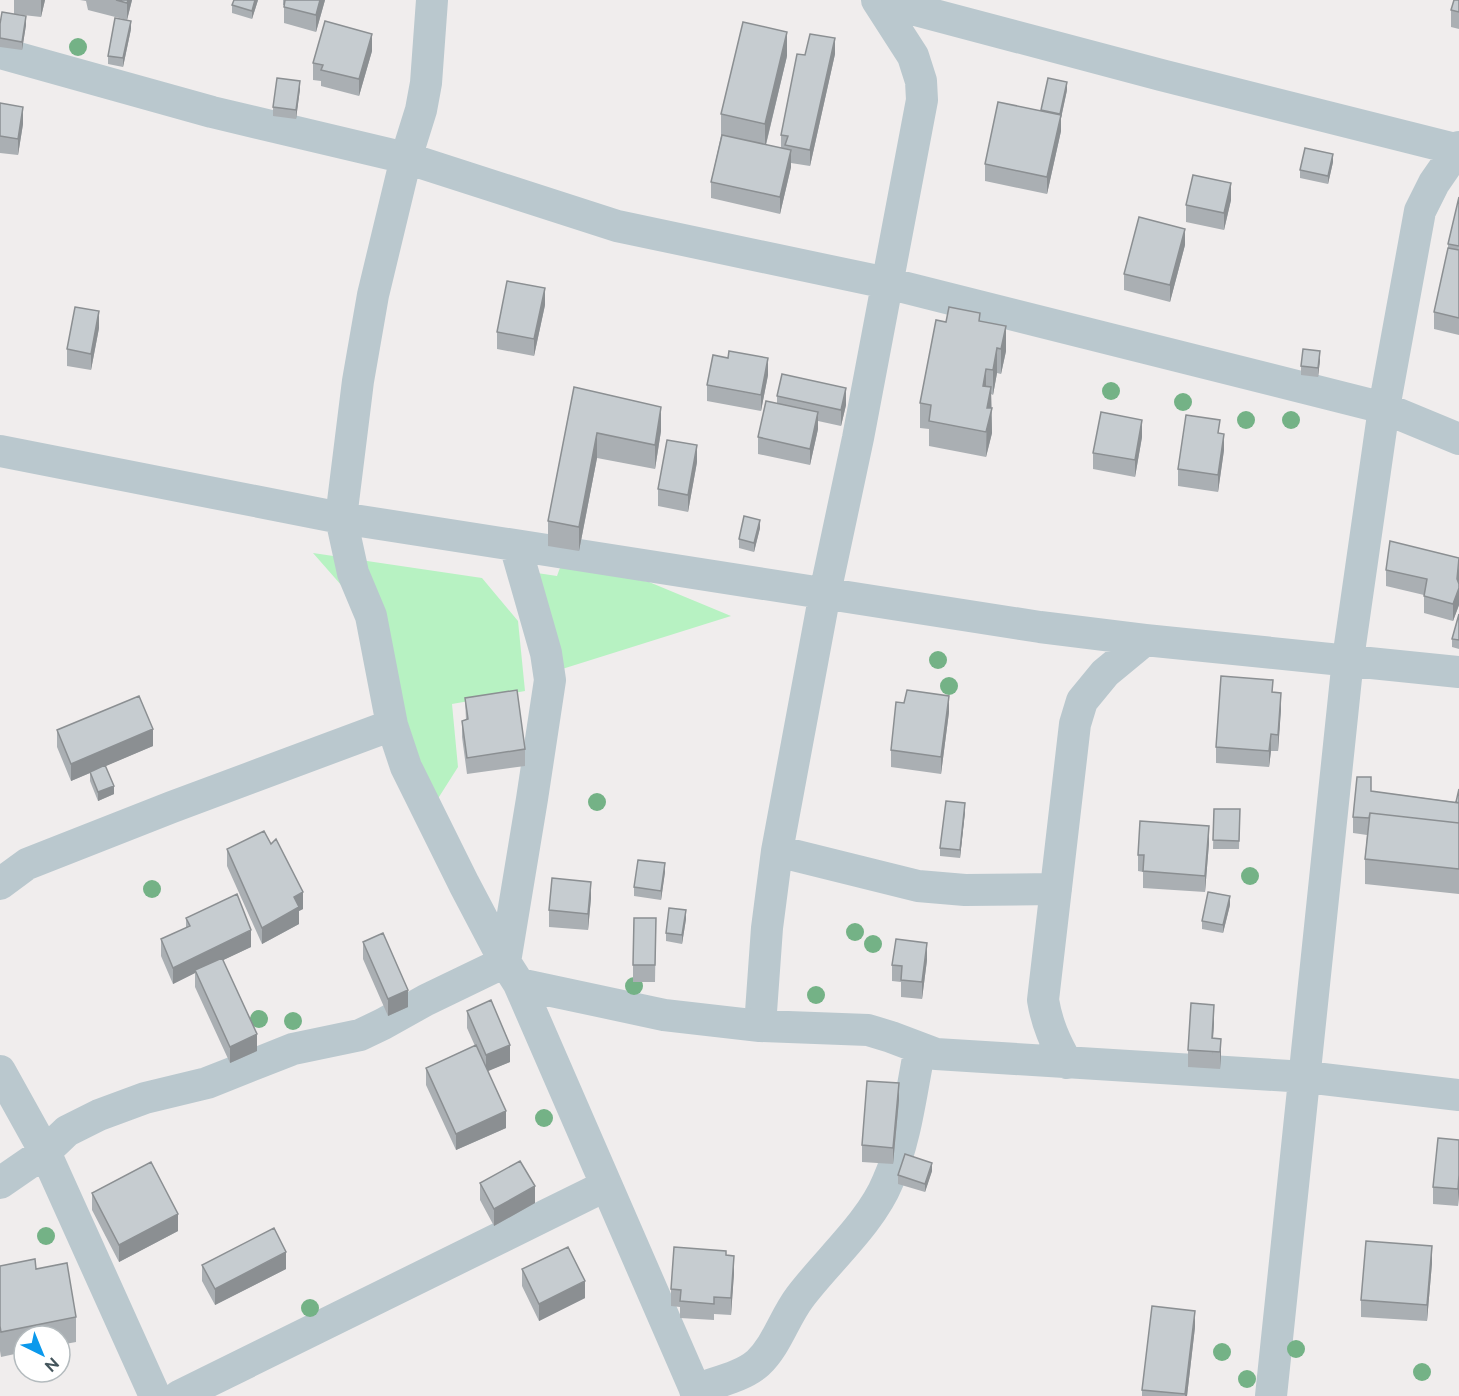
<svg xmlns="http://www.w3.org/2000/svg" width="1459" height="1396" font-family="Raleway,sans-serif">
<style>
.green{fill:#b7f2c2}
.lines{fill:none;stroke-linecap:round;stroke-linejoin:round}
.street{stroke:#bac8ce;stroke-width:32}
.tree{fill:#74b286}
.wall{fill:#aaafb3}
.shaded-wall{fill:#8b8f92}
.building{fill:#c6ccd0;stroke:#8b8f92;stroke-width:1.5}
</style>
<rect width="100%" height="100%" fill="#f0eded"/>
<path class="green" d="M313 553 482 578 518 621 525 691 452 704 458 767 425 819 356 602Z
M561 565 649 582 731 616 559 670 537 573 557 576Z"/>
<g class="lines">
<path class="street" d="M432 0 426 83 421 110 406 158 373 295 358 381 341 518 353 573 371 616 392 725 406 767 464 884 505 962 519 984 698 1396
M878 0 1161 75 1459 150
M0 53 212 112 406 158 617 226 887 283 1384 408 1459 439
M0 451 341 518 1040 627 1145 640 1459 672
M777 851 918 886 965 890 1056 889
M0 884 27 864 172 807 392 725
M519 984 664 1015 760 1026 868 1030 891 1037 936 1054 1306 1077 1459 1095
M760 1026 767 928 777 851 825 593 858 438 922 100 921 81 913 56 877 0
M1067 1063C1055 1042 1047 1024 1043 1000L1075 724 1082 701 1105 673 1145 640
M0 1071 45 1152 155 1396
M0 1183 45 1152 67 1131 99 1115 145 1098 207 1083 293 1049 360 1035 383 1024 426 1000 505 962 532 799 550 680 546 653 515 545
M695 1390C716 1382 742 1377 758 1363 777 1345 784 1318 800 1297 827 1261 871 1223 888 1181 906 1140 911 1092 920 1048
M179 1396 605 1186
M1271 1396 1348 659 1384 408 1420 211 1434 183 1459 147"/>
</g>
<g class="tree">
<circle cx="78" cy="47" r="9"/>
<circle cx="1111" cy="391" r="9"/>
<circle cx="1183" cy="402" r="9"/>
<circle cx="1246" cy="420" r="9"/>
<circle cx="1291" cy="420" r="9"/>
<circle cx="938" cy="660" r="9"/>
<circle cx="949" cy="686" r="9"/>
<circle cx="597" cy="802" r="9"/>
<circle cx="1250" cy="876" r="9"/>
<circle cx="152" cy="889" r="9"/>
<circle cx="855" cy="932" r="9"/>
<circle cx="873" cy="944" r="9"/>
<circle cx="634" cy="986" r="9"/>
<circle cx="816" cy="995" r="9"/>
<circle cx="259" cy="1019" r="9"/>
<circle cx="293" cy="1021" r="9"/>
<circle cx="544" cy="1118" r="9"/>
<circle cx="46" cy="1236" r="9"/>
<circle cx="310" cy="1308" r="9"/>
<circle cx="1296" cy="1349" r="9"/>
<circle cx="1222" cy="1352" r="9"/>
<circle cx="1422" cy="1372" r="9"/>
<circle cx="1247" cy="1379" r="9"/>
</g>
<path class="wall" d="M14 0H45L41 17 14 14Z
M80 0H132L127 20 88 10 86 1Z
M258 0 252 19 232 13V5Z
M283 0H325L316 32 284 23V5H283Z
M1459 0V29L1451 27V10Z
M0 24 26 25 22 50 0 47Z
M131 29 123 67 108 64V56Z
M372 51 359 96 321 86V81L313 80V63Z
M835 54 810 166 791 163V167L780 214 711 198V182L721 136V114L787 56 766 145 781 148V135L805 55Z
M300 89 296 119 273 116V107Z
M1067 90 1061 118V131L1047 194 985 181V164L1041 111Z
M0 103 23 124 18 155 0 153Z
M1333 162 1328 184 1300 178V170Z
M1459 197V335L1434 329V312L1448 252V244Z
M1231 200 1224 230 1186 222V205Z
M1185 245 1170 302 1124 290V274Z
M545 305 534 356 497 349V332Z
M980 321 1006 351 1001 374 997 373 993 395 991 394 992 433 986 457 929 446V429L920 428V403L946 322Z
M99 328 91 370 67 366V349Z
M728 358 768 375 761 411 707 401V385Z
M1320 360 1318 377 1301 375V366Z
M574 387 661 431 655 469 597 458 579 551 548 546V521Z
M777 396 846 405 841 426 818 421V429L810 465 758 454V437L777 404Z
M1220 433 1224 450 1218 492 1178 486V469Z
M1142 437 1135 477 1093 469V453Z
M697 462 688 512 658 506V489Z
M760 528 754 552 739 548V539Z
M1459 558V605L1453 621 1424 613V595L1386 586V570Z
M1459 614V649L1452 647V639Z
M1273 692 1281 709 1278 751H1271L1269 767 1216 763V747Z
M465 698 525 749V766L467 774 462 737V721L466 720Z
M949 712 941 774 891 767V750Z
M57 730 153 746 105 766 114 794 98 801 90 781V773L71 781 57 747Z
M1459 789V894L1365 884V859L1367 835 1353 833V817L1371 791 1456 802Z
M1214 809H1240L1239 849H1213Z
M965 812 960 858 940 856V848Z
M1209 843 1205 892 1143 888V872L1138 871V855Z
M227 849 303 909 299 911V924L262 944 227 866Z
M665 872 661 900 634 896V887Z
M591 898 588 930 549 927V910Z
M1230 905 1223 933 1202 929V921Z
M186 918 251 947 223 960 257 1051 230 1063 195 987V973L173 984 161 956V939L186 928Z
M656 918 655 982H633V965Z
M686 919 682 944 666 941V933Z
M363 942 408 1007 388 1016 363 959Z
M927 960 922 999 901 997V982L892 981V965Z
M467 1011 510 1062 487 1071 506 1128 456 1150 426 1085V1068L475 1046 467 1028Z
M1214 1022 1213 1038 1221 1055 1220 1069 1188 1067V1050Z
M899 1100 893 1164 862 1162V1145Z
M1459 1140V1192L1458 1206 1433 1204V1187Z
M932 1171 925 1192 898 1184V1175Z
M480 1183 535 1203 494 1226 480 1200Z
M92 1193 178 1231 119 1262 92 1210Z
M1432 1263 1427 1321 1361 1317V1300Z
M202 1265 286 1269 215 1305 202 1281Z
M0 1266 36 1269 76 1317V1342L60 1345V1336H24V1352L1 1357 0 1351Z
M522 1269 585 1298 539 1321 522 1286Z
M734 1273 731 1315 714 1314V1320L680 1318V1307L671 1306V1289Z
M1195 1327 1187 1396H1142V1390Z"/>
<path class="shaded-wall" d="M42 0H45L41 17V0Z
M128 0H132L127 20V3Z
M255 0H258L252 19V11Z
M320 0H325L316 32V15Z
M26 16V25L22 50V42Z
M131 21V29L123 67V58Z
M787 32V56L765 148V124Z
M372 34V51L359 96V79Z
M835 38V54L810 166V150Z
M300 81V89L296 119V110Z
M1067 82V90L1061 118V131L1047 194V177Z
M23 107V124L18 155V139Z
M791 150V167L780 214V197Z
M1333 154V162L1328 184V176Z
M1231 183V200L1224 230V213Z
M1185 229V245L1170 302V285Z
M545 288V305L534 356V339Z
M99 311V328L91 370V354Z
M1006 326V351L1001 374V349Z
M997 348V373L993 395V370Z
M1320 351V360L1318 377V368Z
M768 358V375L761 411V395Z
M986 369V393L983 386Z
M991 387 992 433 986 457 987 408Z
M846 388V405L841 426V410Z
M661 407V431L655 469V445Z
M818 412V429L810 465V449Z
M1142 420V437L1135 477V460Z
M597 433V458L579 551V527Z
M1224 434V450L1218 492V475Z
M697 445V462L688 512V495Z
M760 520V528L754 552V543Z
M1459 564V580L1457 595 1459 588V605L1453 621V604Z
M1281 693V709L1278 751V735Z
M949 696V712L941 774V757Z
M153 729V746L71 781V764Z
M1271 734V751L1269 767V751Z
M114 786V794L98 801V792Z
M965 803V812L960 858V850Z
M1209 826V843L1205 892V876Z
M665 863V872L661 900V891Z
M591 882V898L588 930V914Z
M303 892V909L299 911V924L262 944V928L294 897Z
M1230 896V905L1223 933V925Z
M686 910V919L682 944V935Z
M251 930V947L196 973 195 970V973L173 984V968Z
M927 943V960L922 999V982Z
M408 990V1007L388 1016V999Z
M1214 1005V1022L1212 1055V1038Z
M257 1034V1051L230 1063V1047Z
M1221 1039V1055L1220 1069V1052Z
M510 1045V1062L486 1072V1055Z
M899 1083V1100L893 1164V1148Z
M506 1111V1128L456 1150V1134Z
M932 1163V1171L925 1192V1184Z
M1459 1175V1192L1458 1206V1189Z
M535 1186V1203L494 1226V1209Z
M178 1214V1231L119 1262V1245Z
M1432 1246V1263L1427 1321V1305Z
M286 1252V1269L215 1305V1289Z
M734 1256V1273L731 1315V1298Z
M585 1281V1298L539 1321V1304Z
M1195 1311V1327L1187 1396H1185Z"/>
<path class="building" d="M116 0H128L127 3Z
M234 0H255L252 11 232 5Z
M285 0H320L316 15 284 7Z
M1454 0H1459V12L1451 10Z
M2 12 26 16 22 42 0 38V24Z
M115 18 131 21 123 58 108 56Z
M325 21 372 34 359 79 321 70 323 65 313 63Z
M743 22 787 32 765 124 721 114Z
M810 34 835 38 810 150 785 145 788 136 781 135 797 54 805 55Z
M277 78 300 81 296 110 273 107Z
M1048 78 1067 82 1060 114 1041 110Z
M998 102 1061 115 1047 177 985 164Z
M0 103 23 107 18 139 0 136Z
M722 135 791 150 780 197 711 182Z
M1305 148 1333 154 1328 176 1300 170Z
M1193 175 1231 183 1224 213 1186 205Z
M1459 197V246L1448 244Z
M1139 217 1185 229 1170 285 1124 274Z
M1448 248 1459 250V318L1434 312Z
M507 281 545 288 534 339 497 332Z
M75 307 99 311 91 354 67 349Z
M949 307 980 313 979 321 1006 326 1001 349 997 348 993 370 986 369 983 386 991 387 987 408H992L986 432 929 421 931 405 920 403 936 320 946 322Z
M1303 349 1320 351 1318 368 1301 366Z
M729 351 768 358 761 395 707 385 713 355 728 358Z
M782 374 846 388 841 410 777 396Z
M574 387 661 407 655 445 597 433 579 527 548 521Z
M766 401 818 412 810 449 758 437Z
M1101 412 1142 420 1135 460 1093 453Z
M1186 415 1220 420 1218 433 1224 434 1218 475 1178 469Z
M667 440 697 445 688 495 658 489Z
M744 516 760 520 754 543 739 539Z
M1390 541 1459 558 1457 579 1459 584V588L1453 604 1424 596 1427 579 1386 570Z
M1459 614V640L1452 639Z
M1221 676 1273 680 1272 692 1281 693 1278 735 1271 734 1269 751 1216 747Z
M517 690 525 749 467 758 462 721 468 719 465 698Z
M907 690 949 696 941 757 891 750 896 702 904 703Z
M139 696 153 729 71 764 57 730Z
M105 765 114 786 98 792 90 772Z
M1357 777H1371V791L1459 803V823L1370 813 1369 818 1353 817Z
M1459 789V803L1456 802Z
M946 801 965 803 960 850 940 848Z
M1214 809H1240L1239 841 1213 840Z
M1370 813 1459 823V869L1365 859Z
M1140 821 1209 826 1205 876 1143 871 1144 855H1138Z
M264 831 271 844 276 839 303 892 294 897 299 907 262 928 227 849Z
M638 860 665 863 661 891 634 887Z
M552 878 591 882 588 914 549 910Z
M1208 892 1230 896 1223 925 1202 921Z
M237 894 251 930 173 968 161 939 190 926 186 918Z
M669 908 686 910 682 935 666 933Z
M634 918H656L655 965H633Z
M383 933 408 990 388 999 363 942Z
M896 939 927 943 922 982 901 980 902 966 892 965Z
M222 958 257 1034 230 1047 195 970Z
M491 1000 510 1045 486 1055 467 1011Z
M1191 1003 1214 1005 1212 1038 1221 1039 1220 1052 1188 1050Z
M476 1045 506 1111 456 1134 426 1068Z
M867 1081 899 1083 893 1148 862 1145Z
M1438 1138 1459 1140V1175L1458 1189 1433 1187Z
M905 1154 932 1163 925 1184 898 1175Z
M520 1161 535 1186 494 1209 480 1183Z
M151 1162 178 1214 119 1245 92 1193Z
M274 1228 286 1252 215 1289 202 1265Z
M1366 1241 1432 1246 1427 1305 1361 1300Z
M568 1247 585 1281 539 1304 522 1269Z
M674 1247 726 1251V1255L734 1256 731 1298 714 1297V1304L680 1301 681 1290 671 1289Z
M35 1259 36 1269 67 1263 76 1317 1 1332 0 1326V1266Z
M1152 1306 1195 1311 1185 1394 1142 1390Z"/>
<g transform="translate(42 1354) rotate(137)"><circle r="28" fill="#ffffff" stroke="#b4bbbe" stroke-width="1.5"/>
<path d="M0-4.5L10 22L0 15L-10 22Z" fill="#0b99ec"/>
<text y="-9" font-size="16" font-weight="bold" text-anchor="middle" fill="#44555c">N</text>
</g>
</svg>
